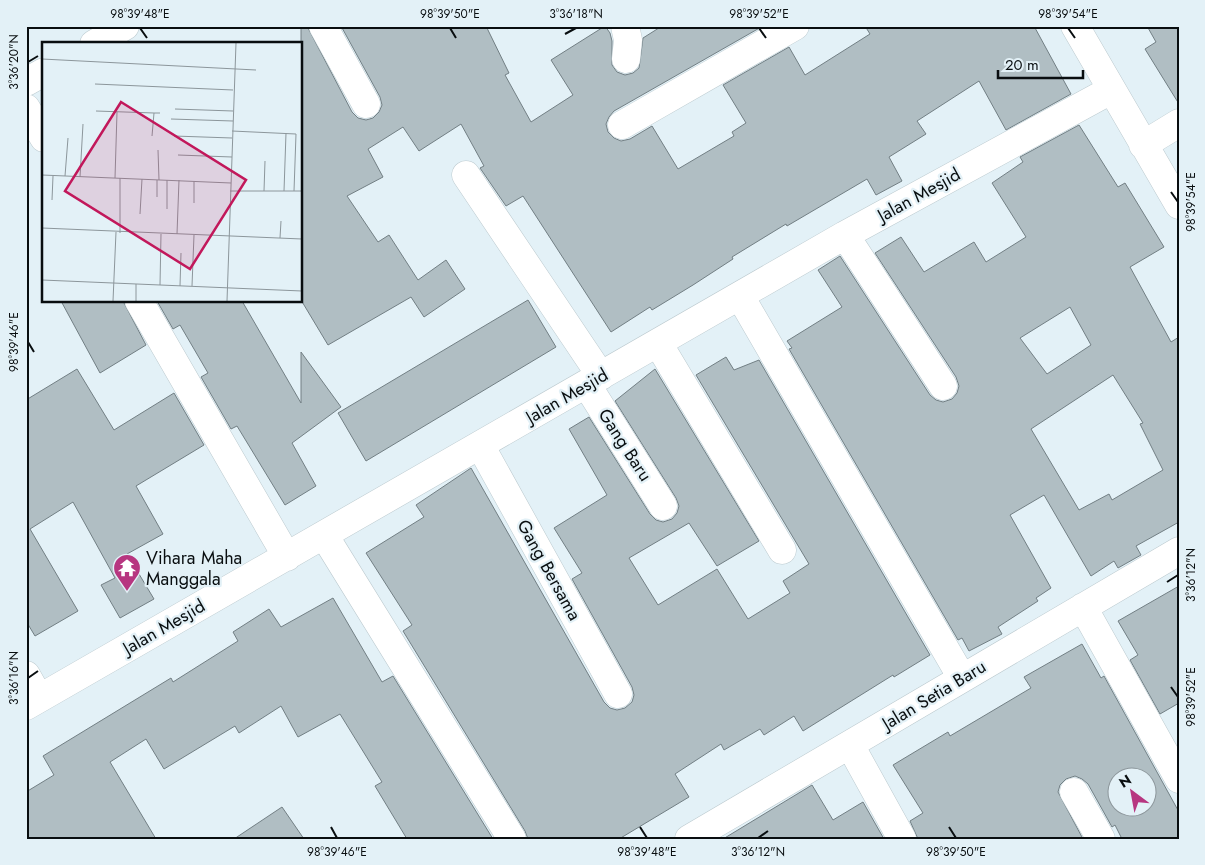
<svg xmlns="http://www.w3.org/2000/svg" width="1205" height="865" font-family="Jost,sans-serif">
<style>
.building{fill:#b0bec3;stroke:#727f84;fill-rule:evenodd}
.lines{fill:none;stroke-linecap:round;stroke-linejoin:round}
.minor-casing{stroke:#bccacf;stroke-width:29}
.minor{stroke:#fff;stroke-width:28}
.ticks{fill:none;stroke:#090e10;stroke-width:2}
.labels{text-anchor:middle;stroke-width:4.5;stroke-linejoin:round;paint-order:stroke}
.street-label{font-size:18px;fill:#090e10;stroke:#e3f1f7}
.poi-label{font-size:18px;fill:#090e10;stroke:#e3f1f7;text-anchor:start}
.inset-road{fill:none;stroke:#8c969b;stroke-width:1}
.view{fill:#c2185b;fill-opacity:0.15;stroke:#c2185b;stroke-width:2.5}
.inset-edge{fill:none;stroke:#090e10;stroke-width:2.5}
.neatline{fill:none;stroke:#090e10;stroke-width:2}
.ticks-label{font-size:12px;text-anchor:middle;fill:#090e10}
</style>
<rect width="100%" height="100%" fill="#e3f1f7"/>
<path class="building" d="M301 26H307L352 112 358 118 366 120 373 118 379 112 382 105 380 97 341 26H486L509 73 505 75 531 122 573 95 551 60 605 26 610 33 612 41V65L617 72 625 75 633 73 639 68 643 38 662 26H763L614 111 609 117 606 124 608 132 614 138 621 141 630 139 652 126 678 169 734 136 732 132 746 123 723 85 789 47 805 75 870 34 865 26H1034L1071 94 1006 130 979 81 917 121 926 134 889 157 902 181 876 195 867 179 787 226 786 224 732 257 733 259 693 285 652 310 650 307 611 332 523 196 506 206 480 168 484 166 461 124 419 151 403 127 368 149 383 177 347 196 378 242 389 235 418 280 446 260 465 289 424 317 411 297 328 345 301 300Z
M1147 26H1179V104L1145 49 1156 42Z
M1079 125 1118 187 1125 183 1164 247 1130 267 1171 342 1179 337V522L1136 546 1141 555 1118 568 1114 561 1091 576 1044 495 1010 515 1051 588 1036 598 1038 601 998 627 1002 634 969 651 962 638 958 640 789 349 792 348 787 341 842 307 818 270 840 256 930 395 936 400 943 402 952 399 957 393 959 386 956 377 875 253 901 237 924 272 974 242 986 262 1026 237 992 183 1023 162 1020 157ZM1070 307 1091 345 1047 374 1020 338ZM1113 375 1143 423 1140 424 1163 470 1112 500 1109 494 1079 510 1031 429Z
M528 300 556 347 366 461 338 413Z
M61 301H123L146 345 100 373Z
M157 301H242L301 403V352L341 407 292 443 316 486 285 505 237 426 231 429 201 377 208 373 180 325 173 329Z
M726 357 734 370 759 360 930 655 894 677 893 675 803 731 794 716 764 735 760 729 724 750 721 744 675 774 689 797 619 839H528L525 831 403 631 412 625 366 553 424 517 416 505 471 468 604 702 610 708 617 710 625 708 632 702 634 695 632 687 572 579 582 573 554 528 607 495 569 429 589 417 650 514 656 520 663 522 672 519 677 513 679 506 676 498 615 401 655 369 759 541 717 566 689 523 629 558 658 605 717 569 748 619 790 593 783 581 809 564 696 375Z
M77 369 114 430 174 393 204 445 136 486 163 534 127 554 154 599 120 618 101 585 115 578 73 502 30 529 78 611 35 636 26 621V400Z
M1179 586V703L1160 714 1130 660 1138 655 1118 621Z
M333 598 382 682 393 676 493 839H407L375 786 382 782 340 714 298 737 281 706 239 733 235 726 164 769 146 739 110 762 156 839H26V792L54 775 43 756 171 678 173 682 238 641 233 632 269 609 281 627Z
M1082 644 1101 678 1104 676 1179 812V839H1122L1115 825 1112 827 1088 784 1082 779 1075 776 1066 779 1060 785 1058 792 1083 839H918L910 821 923 813 893 765 948 732 950 736 1031 688 1024 677ZM1118 778H1148V808H1118Z
M812 785 833 820 863 802 884 839H723Z
M282 807 304 839H234Z"/>
<g class="lines">
<defs>
<path id="minor" d="M323 26 366 104
M625 26 628 40 626 59
M1075 26 1179 205
M94 44 125 26
M26 82 44 72
M26 108 44 138
M622 125 795 26
M1143 145 1179 123
M466 175 601 376
M845 235 943 386
M740 296 962 678
M139 301 287 557
M658 343 782 550
M587 385 663 506
M480 445 618 694
M324 535 512 839
M1083 607 1179 779
M26 675 39 698
M26 706 845 235 1111 90
M850 745 902 839
M1074 792 1101 839
M689 839 1179 551"/>
</defs>
<use href="#minor" class="minor-casing"/>
<use href="#minor" class="minor"/>
</g>
<path class="ticks" d="M140 28 147 38M450 28 456 38M759 28 766 38M1068 28 1075 38M565 34 576 28M28 62 38 56M1171 192 1178 202M28 342 34 352M1167 582 1178 575M28 678 38 671M1171 687 1178 697M331 827 337 838M640 827 647 838M949 827 956 838M758 838 768 831"/>
<defs>
<symbol id="temple-pin" viewBox="-11 -11 22 30"><path d="M0 17L-7.5 6A9.5 9.5 0 1 1 7.5 6Z" fill="#b73680" stroke="#e3f1f7"/><path d="M0-6L5-2H3V0L6.5 2.5H4V6H1.5V3h-3V6H-4V2.5H-6.5L-3 0V-2H-5Z" fill="#fff"/></symbol>
</defs>
<g fill-rule="evenodd">
<use href="#temple-pin" x="111" y="552" width="32" height="43"/>
</g>
<g class="labels">
<g class="street-label">
<text transform="translate(919 195) rotate(-29)" y="6">Jalan Mesjid</text>
<text transform="translate(567 396) rotate(-30)" y="6">Jalan Mesjid</text>
<text transform="translate(625 445) rotate(57)" y="6">Gang Baru</text>
<text transform="translate(549 570) rotate(61)" y="6">Gang Bersama</text>
<text transform="translate(164 627) rotate(-30)" y="6">Jalan Mesjid</text>
<text transform="translate(934 695) rotate(-31)" y="6">Jalan Setia Baru</text>
</g>
<g class="poi-label">
<text x="146" y="564">Vihara Maha<tspan x="146" dy="21">Manggala</tspan></text>
</g>
</g>
<g transform="translate(42 42)">
<rect width="260" height="260" fill="#e3f1f7"/>
<path class="inset-road" d="M0 17 214 28M53 42 191 48M133 67 191 69M54 69 112 71M129 77 191 79M190 89 254 92 252 149M110 94 112 71H118M132 94 190 96M116 108 117 138M136 113 190 115M0 133 189 141M23 134 26 96M38 135 41 82M73 136 75 70M115 138V155M152 139V161M188 149H260M222 149 223 119M242 149 244 91M10 158 11 134M125 167V138M98 172 100 137M0 186 260 197M78 191V136M135 192 137 138M238 196 239 179M0 238 260 249M118 243 119 192M138 244 139 211M150 244 152 193M71 259 74 190M94 259V242M185 259 194 1"/>
<path class="view" d="M79 60 204 138 148 227 23 149Z"/>
<rect width="260" height="260" class="inset-edge"/>
</g>
<rect width="1205" height="865" fill="none" stroke="#e3f1f7" stroke-width="55"/>
<g transform="translate(1132 792) rotate(328)"><circle r="24" fill="#e3f1f7" stroke="#8c969b"/>
<path d="M0-4L9 19L0 12L-9 19Z" fill="#b73680"/>
<text y="-8" font-size="14" font-weight="bold" text-anchor="middle" fill="#090e10">N</text>
</g>
<path d="M998 70v8h85v-8" fill="none" stroke="#090e10" stroke-width="2.5"/>
<text x="1005" y="70" font-size="15" fill="#090e10" stroke="#e3f1f7" stroke-width="4" paint-order="stroke">20 m</text>
<rect x="28" y="28" width="1150" height="810" class="neatline"/>
<g class="ticks-label">
<text x="140" y="18">98°39'48"E</text>
<text x="450" y="18">98°39'50"E</text>
<text x="576" y="18">3°36'18"N</text>
<text x="759" y="18">98°39'52"E</text>
<text x="1068" y="18">98°39'54"E</text>
<text transform="translate(14 62) rotate(-90)" y="4">3°36'20"N</text>
<text transform="translate(1191 202) rotate(-90)" y="4">98°39'54"E</text>
<text transform="translate(14 342) rotate(-90)" y="4">98°39'46"E</text>
<text transform="translate(1191 575) rotate(-90)" y="4">3°36'12"N</text>
<text transform="translate(14 678) rotate(-90)" y="4">3°36'16"N</text>
<text transform="translate(1191 697) rotate(-90)" y="4">98°39'52"E</text>
<text x="337" y="856">98°39'46"E</text>
<text x="647" y="856">98°39'48"E</text>
<text x="758" y="856">3°36'12"N</text>
<text x="956" y="856">98°39'50"E</text>
</g>
</svg>
